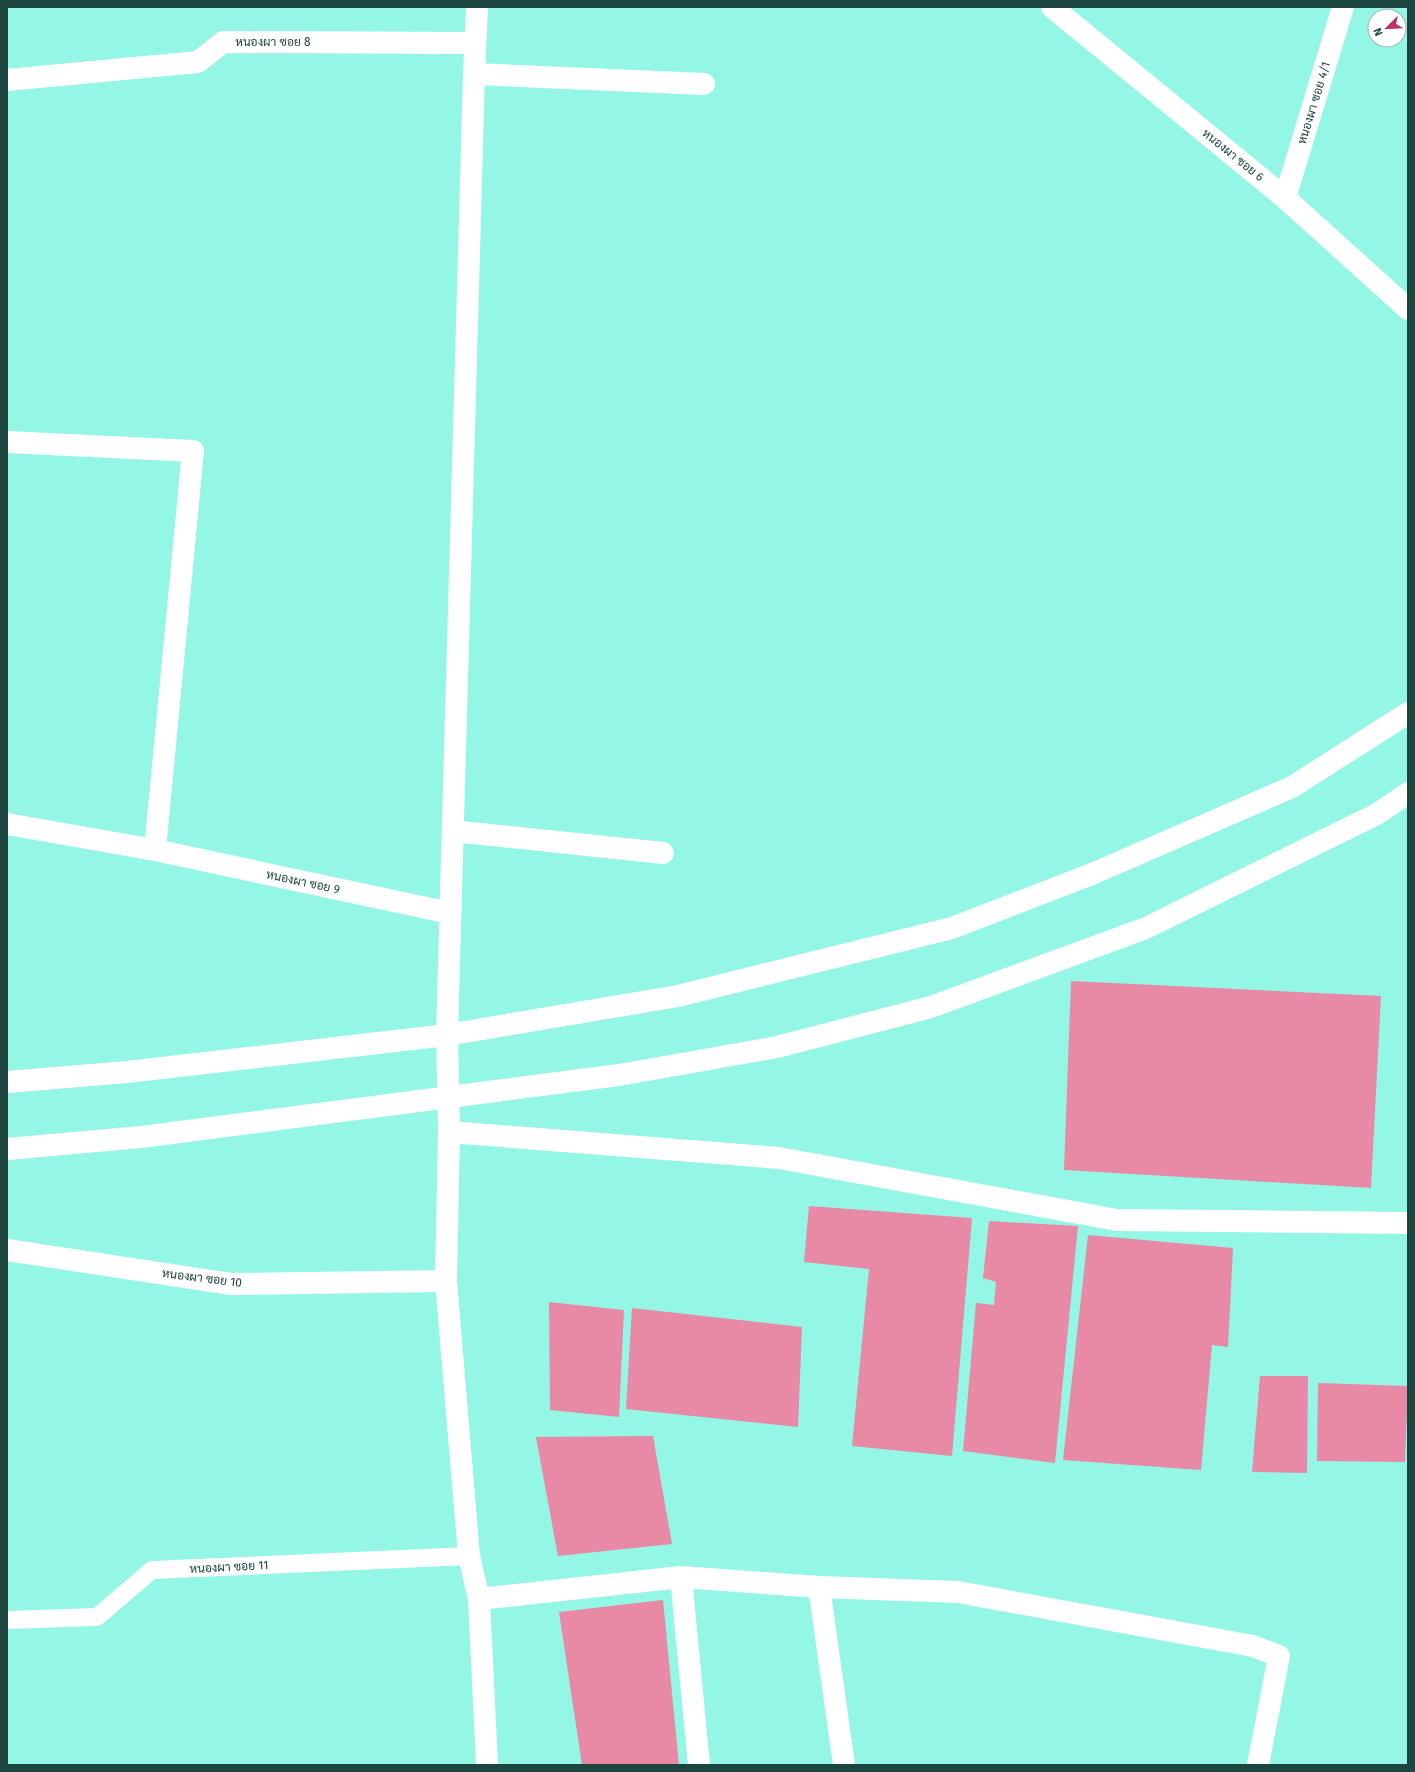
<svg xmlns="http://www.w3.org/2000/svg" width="1415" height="1772" font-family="'Fira Sans',Sarabun,sans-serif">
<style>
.building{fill:#e889a6}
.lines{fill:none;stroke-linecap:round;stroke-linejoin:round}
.service{stroke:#fff;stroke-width:18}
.minor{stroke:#fff;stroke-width:22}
.tertiary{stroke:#fff;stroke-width:22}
.secondary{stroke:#fff;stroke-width:22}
.labels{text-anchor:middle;stroke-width:3.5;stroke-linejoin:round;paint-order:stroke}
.street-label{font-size:12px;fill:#1b453e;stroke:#fff}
</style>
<rect width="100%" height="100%" fill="#94f6e4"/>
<path class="building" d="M1071 981 1381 996 1371 1188 1064 1170Z
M809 1206 972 1218 952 1456 852 1446 869 1269 804 1262Z
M989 1221 1078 1226 1055 1463 963 1451 976 1303 994 1305 996 1282 983 1278Z
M1088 1235 1233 1248 1228 1347 1212 1345 1201 1470 1063 1460Z
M549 1302 624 1310 619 1417 550 1410Z
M632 1308 802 1327 798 1427 626 1409Z
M1260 1376H1308L1307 1473 1252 1472Z
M1318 1383 1408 1386 1405 1462 1317 1461Z
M653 1436 672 1544 558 1556 536 1437Z
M663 1600 679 1765H582L559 1612Z"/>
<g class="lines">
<path class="service" d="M7 1620 97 1617 152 1570 469 1556"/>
<path class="minor" d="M1052 7 1285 198 1408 309
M474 74 704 84
M7 80 198 62 223 42 475 43
M1285 198 1343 7
M7 442 193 451 155 850
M7 824 155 850 450 913
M453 831 663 853
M449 1132 779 1158 1117 1220 1408 1223
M7 1250 231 1284 446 1281
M681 1577 699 1765
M819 1587 844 1765
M479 1599 681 1577 819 1587 958 1592 1253 1646 1279 1656 1258 1765"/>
<path class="tertiary" d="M477 7 474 74 447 1035 449 1132 446 1281 469 1556 479 1599 487 1765"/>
<path class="secondary" d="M7 1082 127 1072 447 1035 678 996 952 928 1092 874 1292 787 1408 713
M7 1149 141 1137 619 1075 777 1047 931 1007 1146 928 1377 814 1408 793"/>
</g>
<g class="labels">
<g class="street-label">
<text x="273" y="46">หนองผา ซอย 8</text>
<text transform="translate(1314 103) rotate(-73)" y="4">หนองผา ซอย 4/1</text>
<text transform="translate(1233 155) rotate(39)" y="4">หนองผา ซอย 6</text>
<text transform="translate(303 882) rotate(12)" y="4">หนองผา ซอย 9</text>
<text transform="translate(202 1278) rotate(7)" y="4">หนองผา ซอย 10</text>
<text transform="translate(229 1567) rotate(-3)" y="4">หนองผา ซอย 11</text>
</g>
</g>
<rect width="1415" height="1772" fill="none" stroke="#1b453e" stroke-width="16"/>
<g transform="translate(1387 28) rotate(246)"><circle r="19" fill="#ffffff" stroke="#a4b5b2"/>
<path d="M0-3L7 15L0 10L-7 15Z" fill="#bc3169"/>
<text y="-6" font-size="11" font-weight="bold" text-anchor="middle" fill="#1b453e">N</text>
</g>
</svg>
